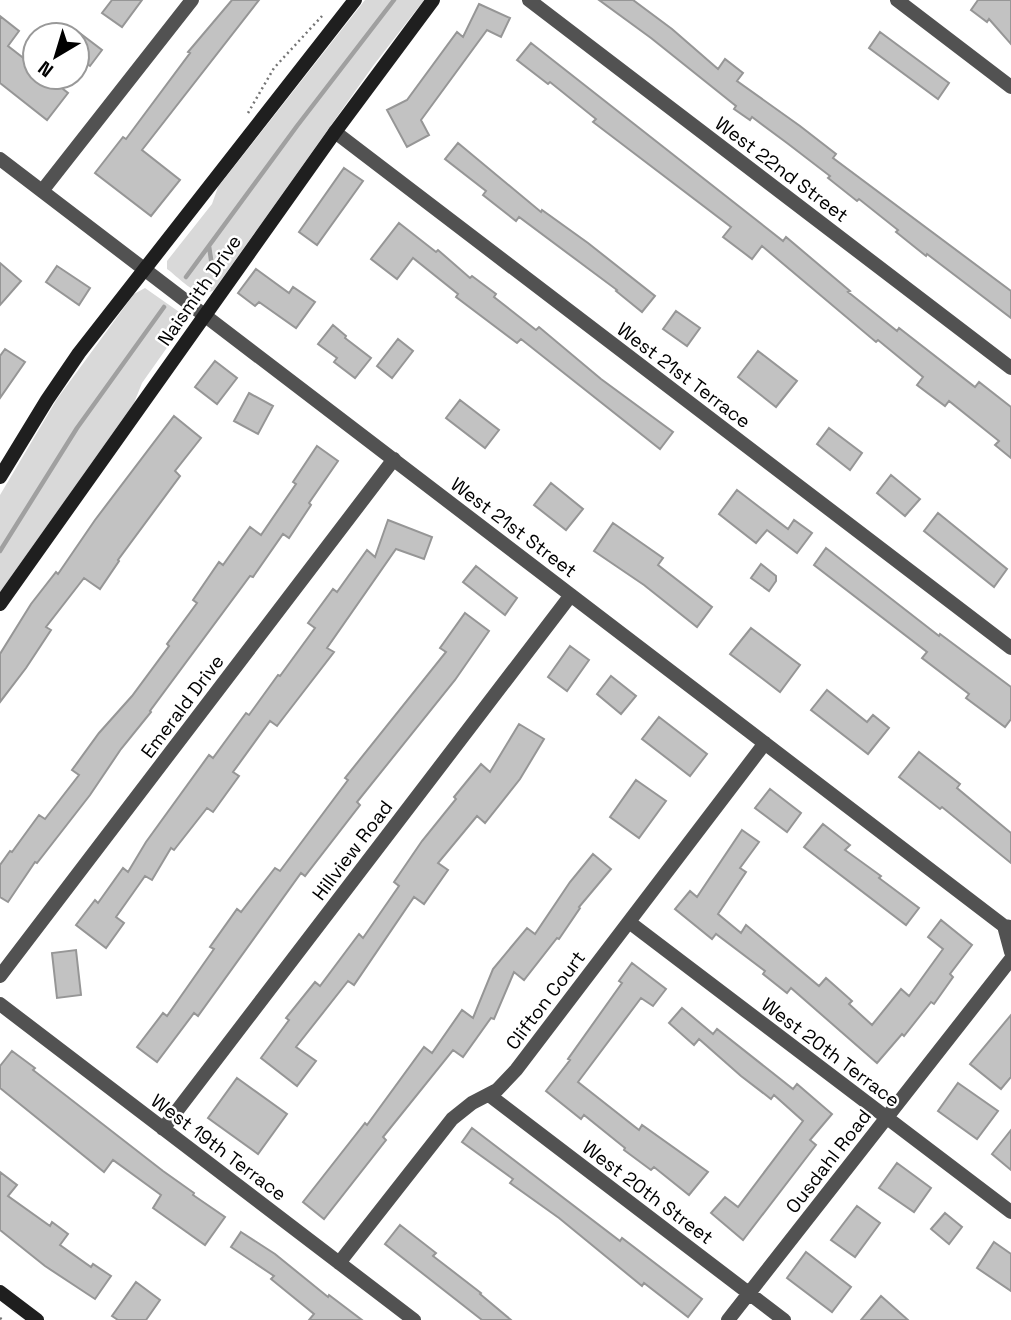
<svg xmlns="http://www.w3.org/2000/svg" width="1011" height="1320" font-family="'Space Grotesk',sans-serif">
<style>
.green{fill:#d9d9d9}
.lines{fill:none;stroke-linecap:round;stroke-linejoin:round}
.stream{stroke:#a0a0a0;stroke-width:4.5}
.building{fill:#c2c2c2;stroke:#969696;stroke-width:2}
.path{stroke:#747474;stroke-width:2.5;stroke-dasharray:2 3.5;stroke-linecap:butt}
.street{stroke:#525252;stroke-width:14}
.secondary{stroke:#1f1f1f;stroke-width:14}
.labels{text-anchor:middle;stroke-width:5;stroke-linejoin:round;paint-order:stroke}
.street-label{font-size:19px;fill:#000;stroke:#fff}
</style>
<rect width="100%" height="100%" fill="#fff"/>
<path class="green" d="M365 0H424L373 66 214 290C197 300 181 279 167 269V261L212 204 218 187Z
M145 288 182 314 185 319 183 325 142 383 134 403 0 592V495L57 399 134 294Z"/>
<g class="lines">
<path class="stream" d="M209 246 212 266
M186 277 297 126 394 0
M0 551 77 428 164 307"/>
</g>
<path class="building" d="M112 0H142L122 27 102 13Z
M232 0H259L142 150 180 180 151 216 95 173 123 137 126 139 190 53 188 52Z
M599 0H633L672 29 718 69 725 59 743 73 737 81 800 126 836 154 833 158 1011 291V318L927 254 926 256 896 232 898 230 859 199 857 201 828 178 830 176 787 143 752 117 750 120 734 109 736 106 651 38Z
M978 0H1011V44L989 19 987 22 971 10Z
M479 4 510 18 501 37 487 30 421 120 429 135 407 147 387 110 407 100 457 32 463 37Z
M0 16 19 31 8 46 35 67V77H48L68 93 47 120 0 83Z
M77 31 102 50 90 66 77 57Z
M880 32 949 83 938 99 869 48Z
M531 43 783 241 786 237 850 291 848 292 897 331 899 328 975 387 979 382 1011 407V458L995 445 999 441 949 401 945 406 917 385 923 377 878 340 876 342 762 246 752 259 723 237 731 227 593 122 596 119 550 82 548 84 517 60Z
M458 143 541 212 542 210 588 243 655 296 642 312 616 291 617 290 519 217 516 221 483 195 486 191 445 159Z
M344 168 363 181 317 245 299 232Z
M399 223 436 252 438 250 470 278 472 276 496 294 494 297 536 330 539 327 601 379 673 432 660 449 521 339 517 343 456 297 458 294 413 258 397 279 371 259Z
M0 263 21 281 0 305Z
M57 266 90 288 79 305 46 282Z
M256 269 289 293 293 287 315 302 296 328 259 302 255 306 238 293Z
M676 311 700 328 687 346 663 329Z
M333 325 346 336 345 338 371 358 355 378 334 362 337 358 318 344Z
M398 339 413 351 392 378 377 366Z
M5 349 25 362 0 398V356Z
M758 351 797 381 776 407 738 377Z
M215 361 237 378 217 404 195 387Z
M249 393 273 406 258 434 234 421Z
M460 400 499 430 485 448 446 418Z
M174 416 201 438 175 471 180 476 118 560 119 561 100 589 84 578 46 627 51 630 26 668 0 702V654L31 604 56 572 58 574 95 520Z
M829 428 862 453 850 470 817 444Z
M317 446 338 461 309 503 311 505 289 538 283 534 253 577 250 576 150 711 151 712 121 749 90 795 37 863 35 862 8 902 0 897V865L10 851 12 852 39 815 45 819 79 775 72 770 99 733 132 696 169 646 167 644 197 603 193 600 219 562 223 565 250 527 261 535 296 484 293 482Z
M891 475 920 499 905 516 877 493Z
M551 483 583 509 566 530 534 505Z
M737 490 788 529 794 520 812 533 797 553 767 530 756 543 719 514Z
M938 513 1007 569 994 587 924 531Z
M388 520 432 537 424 559 396 549 327 648 334 652 277 726 270 721 233 772 239 776 213 812 207 808 174 850 171 848 152 880 145 876 116 917 124 923 106 948 76 925 95 900 98 903 123 868 128 872 146 842 209 755 213 758 246 713 249 715 278 675 280 676 315 628 308 623 333 589 337 592 367 550 375 557Z
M613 523 663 558 658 565 712 607 697 627 644 585 594 551Z
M826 548 939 636 940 634 1011 687V719L1005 727 966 698 969 694 922 658 927 652 814 565Z
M761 564 776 576V581L769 591 751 578Z
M476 566 517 598 505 615 463 582Z
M465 613 489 631 455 680 357 802 360 805 305 876 301 873 198 1016 194 1013 157 1062 137 1047 163 1013 167 1016 214 949 210 947 237 909 241 912 275 868 280 871 348 780 345 778 446 652 440 648Z
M751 628 800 665 780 692 730 654Z
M570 646 589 660 567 691 548 677Z
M611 676 636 696 621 714 597 694Z
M827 690 867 722 873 715 889 728 868 754 811 710Z
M659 717 707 754 690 776 642 739Z
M519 724 544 739 520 779 485 823 477 816 438 863 448 870 424 904 414 897 354 985 348 981 296 1047 316 1061 297 1086 261 1058 289 1020 286 1018 315 982 320 986 359 934 363 938 399 886 394 882 422 841 456 799 454 797 481 764 490 772Z
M919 752 960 784 957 788 1011 833V863L942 807 940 809 899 777Z
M636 780 666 801 639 838 610 817Z
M770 789 801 813 787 832 755 808Z
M823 824 850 845 845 850 881 876 879 878 919 908 906 925 804 847Z
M742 830 759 842 740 868 746 872 718 914 741 933 746 925 819 986 826 978 852 1001 849 1004 872 1025 901 989 909 996 943 949 928 937 941 920 972 945 950 974 953 977 934 1004 931 1002 904 1036 902 1034 877 1063 791 988 787 993 763 974 765 971 716 934 712 939 675 909 690 891 697 897Z
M593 854 611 869 579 907 580 908 559 939 557 938 524 980 514 972 494 1019 491 1018 463 1057 453 1050 383 1137 386 1140 324 1219 303 1202 365 1123 367 1125 424 1047 432 1053 462 1010 473 1018 493 969 527 928 535 934 570 882Z
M76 950 81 995 57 998 52 953Z
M632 963 666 989 653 1006 641 998 578 1082 639 1130 642 1125 708 1172 689 1195 654 1167 651 1170 624 1150 625 1148 584 1115 581 1119 546 1091 570 1060 568 1059 622 983 619 981Z
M682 1008 713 1034 717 1029 793 1089 797 1084 832 1114 810 1140 816 1145 743 1240 711 1213 725 1197 738 1207 803 1121 774 1095 771 1099 741 1076 699 1039 694 1045 669 1023Z
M1011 1015V1077L1001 1089 970 1064Z
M12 1051 35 1068 33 1070 163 1171 194 1193 193 1195 225 1217 205 1245 153 1208 161 1195 113 1160 104 1172 0 1088V1066Z
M237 1078 287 1114 258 1154 208 1118Z
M958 1083 998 1111 977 1139 938 1111Z
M472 1128 620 1241 622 1238 702 1299 688 1317 644 1283 642 1286 559 1218 510 1183 513 1179 462 1142Z
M1011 1130V1170L992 1154Z
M897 1163 931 1188 914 1212 879 1188Z
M0 1172 17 1185 8 1196 50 1226 52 1222 68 1234 60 1245 91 1267 93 1264 111 1276 95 1299 45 1266 0 1230Z
M857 1206 880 1223 855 1257 831 1240Z
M945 1213 962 1227 949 1244 931 1229Z
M400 1225 436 1253 433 1256 481 1293 480 1294 511 1320H482L385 1244Z
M241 1232 275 1254 328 1297 329 1295 362 1320H309L314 1314 271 1279 274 1276 231 1247Z
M994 1242 1011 1254V1291L977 1268Z
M806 1252 851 1287 832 1312 787 1278Z
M136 1282 160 1300 146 1320H118L112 1316Z
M881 1296 908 1320H861Z"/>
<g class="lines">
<path class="path" d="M248 113 274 68 322 16
M0 1318 3 1320"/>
<path class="street" d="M529 0 1011 368
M897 0 1011 87
M335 132 1011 648
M0 159 1004 926 1011 927
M42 191 192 0
M629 922 1011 1212
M1004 926 1011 952
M0 976 394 459
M0 1004 414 1320
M489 1095 784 1320
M163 1129 571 595
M339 1263 452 1119 472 1103 497 1090 516 1070 765 743
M728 1320 1011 959"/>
<path class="secondary" d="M0 477 47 400 79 353 355 0
M0 604 335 132 433 0
M0 1292 37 1320"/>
</g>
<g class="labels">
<g class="street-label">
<text transform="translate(782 169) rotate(37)" y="7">West 22nd Street</text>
<text transform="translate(199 290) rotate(-55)" y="7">Naismith Drive</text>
<text transform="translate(684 375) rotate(37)" y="7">West 21st Terrace</text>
<text transform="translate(514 527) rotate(37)" y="7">West 21st Street</text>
<text transform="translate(182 706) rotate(-53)" y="7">Emerald Drive</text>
<text transform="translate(352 850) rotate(-53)" y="7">Hillview Road</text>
<text transform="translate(545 1000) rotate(-53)" y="7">Clifton Court</text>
<text transform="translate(831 1052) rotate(37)" y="7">West 20th Terrace</text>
<text transform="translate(219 1147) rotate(37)" y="7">West 19th Terrace</text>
<text transform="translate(828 1161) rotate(-52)" y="7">Ousdahl Road</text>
<text transform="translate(648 1192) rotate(37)" y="7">West 20th Street</text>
</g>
</g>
<g transform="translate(56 56) rotate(218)"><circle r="33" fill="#ffffff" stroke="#999999" stroke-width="2"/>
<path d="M0-5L12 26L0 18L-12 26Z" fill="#000000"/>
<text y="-10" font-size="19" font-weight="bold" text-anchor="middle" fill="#000000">N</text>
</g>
</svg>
